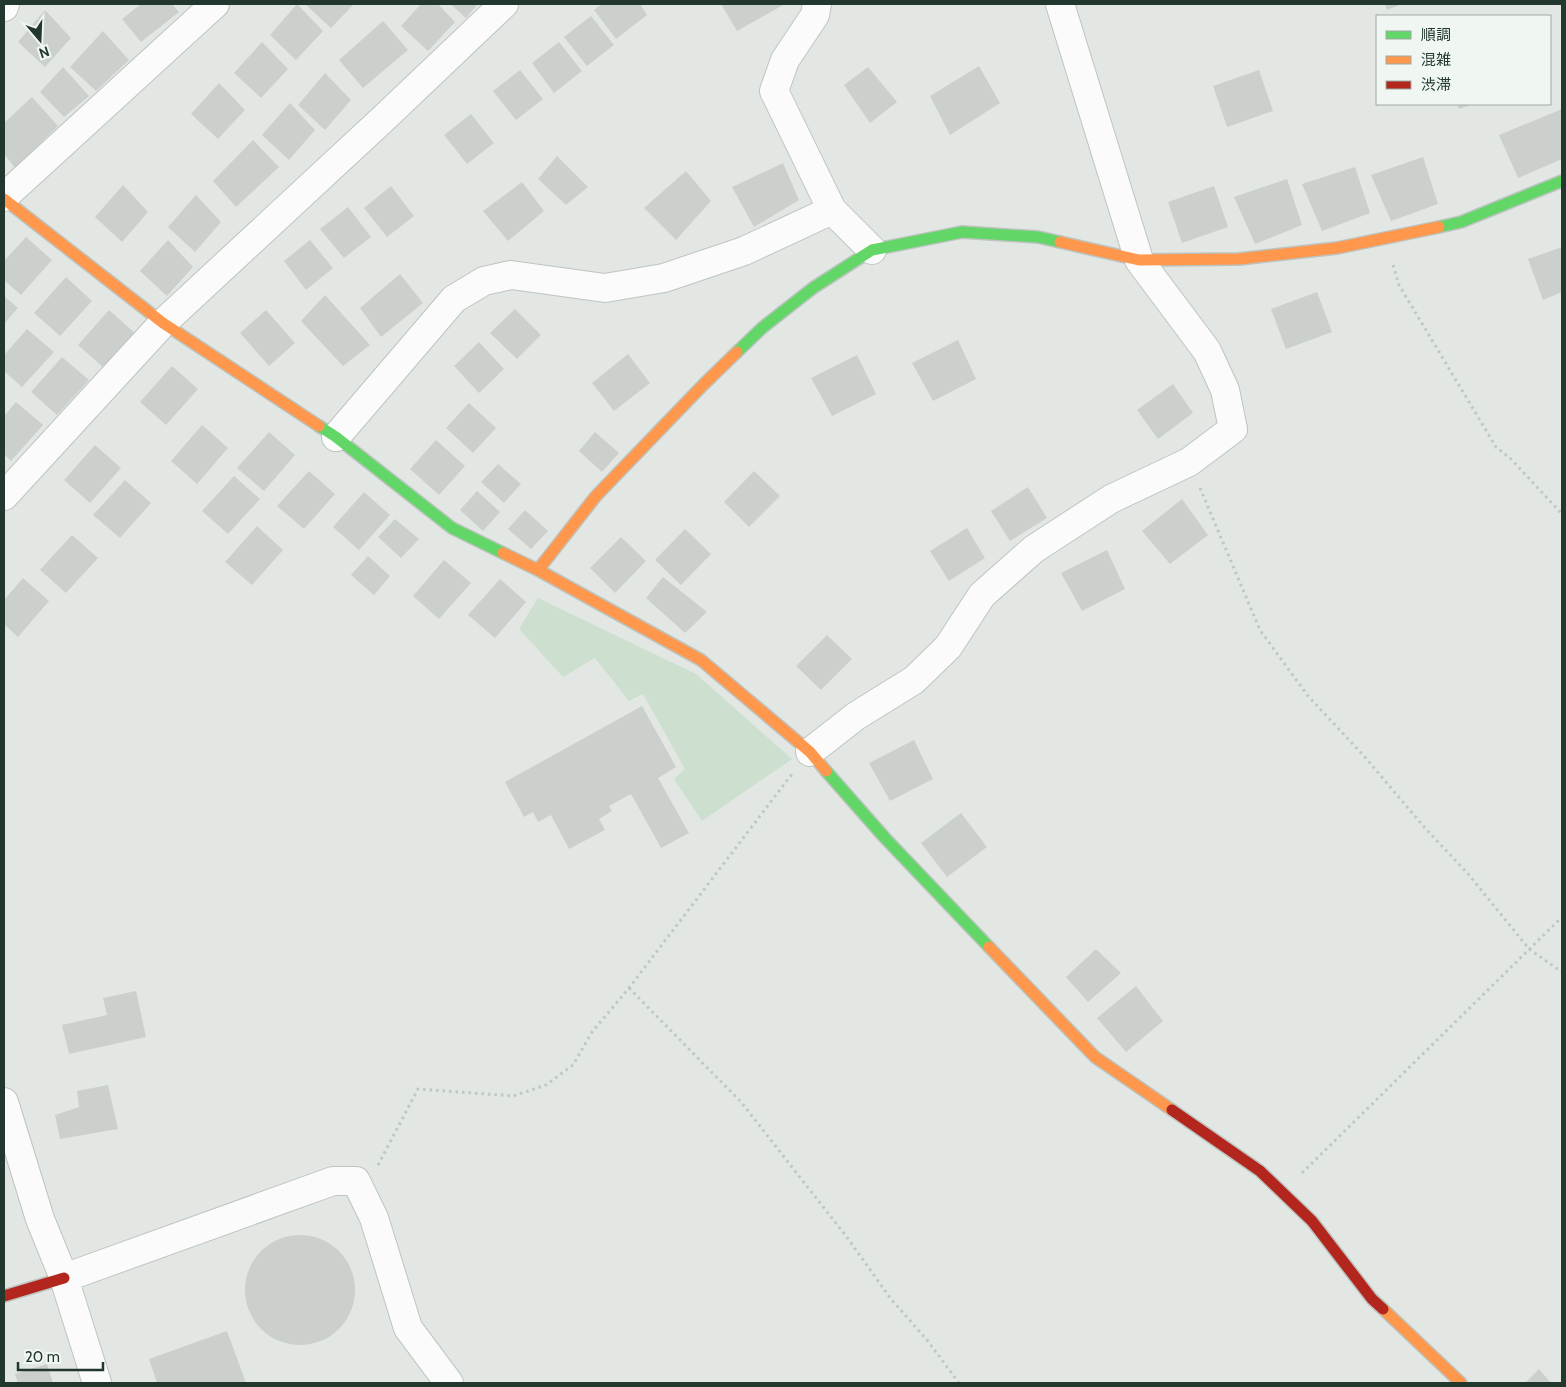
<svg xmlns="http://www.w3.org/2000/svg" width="1566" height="1387" font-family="Cabin,'Noto Sans JP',sans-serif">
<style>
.green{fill:#cddfce}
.building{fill:#cbd0cd}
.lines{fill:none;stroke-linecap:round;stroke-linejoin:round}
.street-casing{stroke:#bfc4c1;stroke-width:30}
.fast-casing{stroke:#bdc3bf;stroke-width:14}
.slow-casing{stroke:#bdc3bf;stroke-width:14}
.jam-casing{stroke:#bdc3bf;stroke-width:14}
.path{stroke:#bfc7c3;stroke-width:3;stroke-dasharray:2.5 4;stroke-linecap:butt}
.street{stroke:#fbfbfb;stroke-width:28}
.fast{stroke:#63d668;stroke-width:11}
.slow{stroke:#ff974d;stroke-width:11}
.jam{stroke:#b3261e;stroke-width:11}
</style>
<rect width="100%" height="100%" fill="#e2e7e4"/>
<path class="green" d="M538 598 696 674 792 759 702 821 674 779 685 769 643 694 629 701 595 658 563 677 519 629Z"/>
<path class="building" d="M141 4H172L179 12 141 42 122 19Z
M297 4 323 31 296 60 270 35Z
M305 4H354L331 28Z
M421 4H438L455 22 428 51 401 26Z
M450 4H478L466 18Z
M602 4H640L647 15 616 39 594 10Z
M721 4H785L737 31Z
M1385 4H1402L1387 10Z
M45 10 71 38 45 67 18 42Z
M591 16 614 45 587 66 564 37Z
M383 21 408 50 363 88 339 60Z
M103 31 129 60 96 91 70 67Z
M262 42 288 69 261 98 234 73Z
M559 42 582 71 554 93 532 63Z
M979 66 1000 103 950 135 930 96Z
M63 67 89 96 64 117 40 92Z
M868 67 897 102 870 123 844 85Z
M520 70 543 99 516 120 493 91Z
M1259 70 1273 111 1227 127 1213 86Z
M325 73 351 100 325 130 298 105Z
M219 83 245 110 218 139 191 114Z
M32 97 58 126 15 168 4 154V123Z
M290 103 315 130 289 160 262 135Z
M1457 104H1474L1459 109Z
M1562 109V159L1518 178 1499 135Z
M471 114 494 143 467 164 444 135Z
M253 140 279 167 236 207 213 181Z
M557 156 588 187 566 205 538 179Z
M1423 157 1438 204 1391 221 1371 175Z
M783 163 799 200 754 227 732 187Z
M1355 167 1370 213 1322 231 1302 184Z
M686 171 711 201 676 240 644 208Z
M1287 179 1302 225 1255 244 1234 197Z
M522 182 544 211 508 241 483 211Z
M123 185 148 212 122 242 95 217Z
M391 186 414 216 387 237 364 208Z
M1214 186 1228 227 1182 243 1168 202Z
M196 195 221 222 195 252 168 227Z
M348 207 371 237 344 258 320 229Z
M26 237 52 260 21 295 4 280V261Z
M168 240 193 267 167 296 140 271Z
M310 240 333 268 306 290 284 261Z
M1562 247V292L1543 300 1528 259Z
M400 274 423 303 381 337 360 308Z
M66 277 92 301 60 336 34 313Z
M1317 292 1332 332 1286 349 1271 309Z
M325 295 370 345 343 366 301 321Z
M4 296 18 308 4 324Z
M515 309 541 335 517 359 490 333Z
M109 310 135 333 104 368 78 345Z
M266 310 295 343 269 366 240 333Z
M27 329 54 352 22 387 4 371V355Z
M958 340 976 379 933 401 912 363Z
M479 342 504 369 479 393 454 366Z
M628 354 650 383 614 411 592 383Z
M857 355 876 394 832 416 811 378Z
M62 357 89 380 57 415 31 392Z
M172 366 198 389 166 425 140 402Z
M1173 384 1193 413 1158 439 1137 410Z
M16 402 43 425 11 461 4 454V416Z
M469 403 496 428 473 453 446 428Z
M202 425 228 448 197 484 171 461Z
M269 432 295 455 264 491 237 468Z
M595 432 619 453 602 472 579 451Z
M436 440 465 466 439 495 410 469Z
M95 445 121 468 90 503 64 480Z
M498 464 521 484 504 503 481 482Z
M309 471 335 494 304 529 277 506Z
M754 471 780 496 749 527 724 502Z
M234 476 260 499 228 534 202 511Z
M125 480 151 503 120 538 93 515Z
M1028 487 1047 518 1010 541 991 511Z
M477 491 500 512 483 531 460 510Z
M364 492 390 515 359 550 333 527Z
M1182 499 1208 535 1170 564 1142 531Z
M525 510 548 531 531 549 508 529Z
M395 519 419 539 401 558 378 537Z
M257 526 283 550 252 585 225 562Z
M967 528 985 558 949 581 930 551Z
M685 529 711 554 681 585 655 560Z
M72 535 98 558 66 593 40 570Z
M621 537 646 561 615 593 590 568Z
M1107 550 1125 589 1082 611 1061 573Z
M368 556 390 576 374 595 351 575Z
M444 560 471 583 439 619 413 596Z
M663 577 707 612 685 633 646 598Z
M23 578 49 601 18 637 4 624V600Z
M500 579 526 602 495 638 468 615Z
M827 635 852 659 821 690 796 666Z
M642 706 676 767 658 778 689 833 661 848 631 794 609 806 612 811 599 819 605 830 569 849 551 815 538 822 533 812 524 817 505 782Z
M914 740 933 779 890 801 869 763Z
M961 813 987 847 947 877 921 843Z
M1096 949 1121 973 1088 1002 1066 977Z
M1136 986 1163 1021 1126 1052 1097 1018Z
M136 991 146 1037 69 1054 62 1025 107 1015 103 998Z
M108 1085 118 1129 60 1139 55 1115 79 1107 77 1091Z
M245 1290a55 55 0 1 1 110 0a55 55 0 1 1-110 0Z
M227 1331 246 1383H157L149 1359Z
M47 1364 53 1383H18L15 1374Z
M1539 1369 1551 1383H1525Z"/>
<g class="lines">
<defs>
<path id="street" d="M817 4 815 15 785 60 774 91 832 210 872 250
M4 7 5 4
M4 197 215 4
M336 437 454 299 484 281 511 275 605 288 664 278 744 251 832 210
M4 496 163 323 384 118 504 4
M810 752 856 716 914 680 948 647 982 595 1034 549 1111 499 1189 462 1233 429 1225 390 1207 351 1139 260 1060 4
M4 1102 40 1219 64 1278 97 1383
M64 1278 333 1181H356L374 1218 408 1328 449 1383"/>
<path id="fast" d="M1439 227 1461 222 1562 181
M737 352 762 328 813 288 872 250 962 232 1038 237 1060 242
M319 426 336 437 452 528 503 553
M826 771 885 838 989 947"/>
<path id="slow" d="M4 199 163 323 319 426
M1060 242 1139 260 1239 259 1337 248 1439 227
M503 553 538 570 701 660 810 752 826 771
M538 570 596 496 703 385 737 352
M989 947 1095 1057 1172 1110
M1383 1309 1461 1383"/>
<path id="jam" d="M1172 1110 1260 1171 1312 1221 1372 1299 1383 1309
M4 1296 64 1278"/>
</defs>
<use href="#street" class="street-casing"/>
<use href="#fast" class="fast-casing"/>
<use href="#slow" class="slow-casing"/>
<use href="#jam" class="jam-casing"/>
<path class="path" d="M1393 265 1399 285 1496 447 1510 458 1562 514
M1200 488 1260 630 1308 696 1364 756 1425 828 1469 875 1529 949 1562 972
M629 988 741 1102 846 1236 891 1299 927 1340 959 1383
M378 1165 418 1089 513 1096 546 1085 573 1065 592 1032 629 988 792 774
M1302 1173 1562 917"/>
<use href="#street" class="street"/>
<use href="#fast" class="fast"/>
<use href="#slow" class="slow"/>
<use href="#jam" class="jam"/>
</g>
<rect width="1566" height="1387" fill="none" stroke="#22372d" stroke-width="10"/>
<rect x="1376" y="15" width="175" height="90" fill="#f0f6f2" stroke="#9eaaa3"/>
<rect x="1386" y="31" width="25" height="8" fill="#63d668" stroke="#9eaaa3"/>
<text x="1421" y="40" font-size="15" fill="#22372d">順調</text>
<rect x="1386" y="56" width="25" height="8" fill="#ff974d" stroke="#9eaaa3"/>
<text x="1421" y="65" font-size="15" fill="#22372d">混雑</text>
<rect x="1386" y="81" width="25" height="8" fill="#b3261e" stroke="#9eaaa3"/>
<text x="1421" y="90" font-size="15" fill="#22372d">渋滞</text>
<g transform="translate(40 40) rotate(161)" stroke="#f0f6f2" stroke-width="4" paint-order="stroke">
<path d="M0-4L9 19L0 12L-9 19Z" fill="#22372d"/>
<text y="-8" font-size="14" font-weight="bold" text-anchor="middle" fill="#22372d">N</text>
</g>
<path d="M18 1362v8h85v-8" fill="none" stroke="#22372d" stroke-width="2.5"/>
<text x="25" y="1362" font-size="15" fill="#22372d" stroke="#f0f6f2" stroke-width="4" paint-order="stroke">20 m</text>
</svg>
